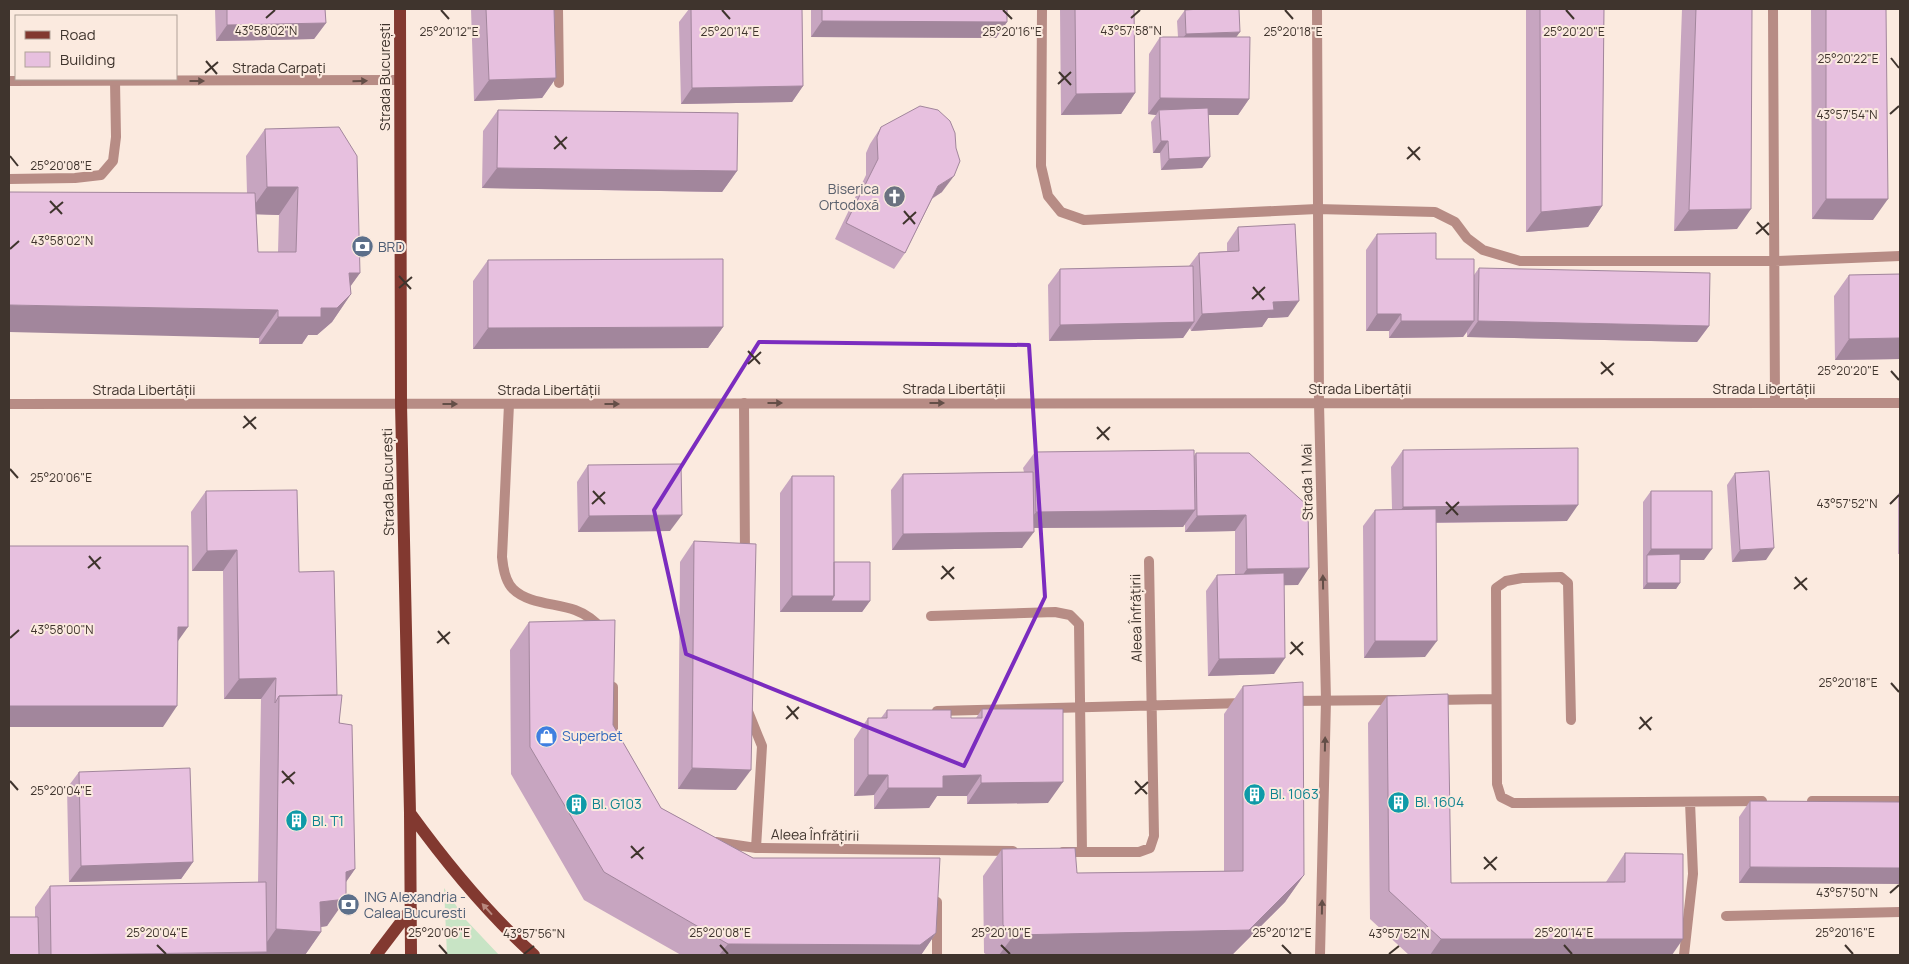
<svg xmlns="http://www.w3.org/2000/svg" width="1909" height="964" font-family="Manrope,sans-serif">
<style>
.green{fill:#c8e4c5}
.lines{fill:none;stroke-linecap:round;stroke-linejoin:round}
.lane{stroke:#b78c85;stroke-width:10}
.street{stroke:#b78c85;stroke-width:10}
.primary{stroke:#823930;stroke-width:12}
.wall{fill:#c7a5c0;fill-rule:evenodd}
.shaded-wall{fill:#a2869c}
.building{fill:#e7c0df;stroke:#a2869c}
.oneway{fill:#634e47}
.oneway2{fill:#b8897f}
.marked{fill:none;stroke:#7b2cbf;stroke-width:4;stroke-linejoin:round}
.ticks{fill:none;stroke:#3f342d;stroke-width:2}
.labels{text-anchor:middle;stroke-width:4;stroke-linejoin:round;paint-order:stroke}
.street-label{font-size:14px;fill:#3f342d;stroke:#fbeadf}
.worship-label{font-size:14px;fill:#5b616d;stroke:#fbeadf;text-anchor:end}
.service-label{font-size:14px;fill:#4e5e75;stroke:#fbeadf;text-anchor:start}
.shop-label{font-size:14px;fill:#366cbe;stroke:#fbeadf;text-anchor:start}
.culture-label{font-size:14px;fill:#0d838f;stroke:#fbeadf;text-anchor:start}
.ticks-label{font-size:12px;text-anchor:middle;fill:#3f342d;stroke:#fbeadf;stroke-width:4;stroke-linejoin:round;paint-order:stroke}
</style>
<rect width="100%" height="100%" fill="#fbeadf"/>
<path class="green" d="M444 888 466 920 499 955H447Z"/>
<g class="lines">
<path class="lane" d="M558 9 559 83
M1042 9 1041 166 1048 196 1061 212 1084 220 1317 209 1435 212 1455 222 1467 238 1483 250 1520 261H1775L1900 256
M1773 9 1775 403
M9 179 75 178 101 175 113 161 116 137 115 81
M744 403 745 557
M509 404 502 557C503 568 505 581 513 589 528 604 556 603 575 610 586 614 595 621 603 630
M931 616 1055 612 1070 615 1079 624 1082 852H1063
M613 687V740
M1435 700 1496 699
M1290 701 1395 700
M747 709 762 746 756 848
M937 711 1245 703
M1571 720 1568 583 1561 577 1522 578 1506 581 1496 588 1497 784 1501 797 1513 803 1762 801
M1812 801H1900
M716 842 756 848 1013 851
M1082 852H1139L1150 848 1154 836 1149 561
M1726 916 1900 912
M937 955V902
M1684 955 1693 874 1690 802"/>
<path class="street" d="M1317 9 1319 403 1326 700 1320 955
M9 81 400 80
M9 404 1900 403"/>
<path class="primary" d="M400 9 401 404 410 813 411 955
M410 813C447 864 487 913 534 955
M376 955 411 909"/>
</g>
<path class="wall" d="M215 9H325L326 23 314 39 216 41Z
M471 9H554L556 78 542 98 474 101Z
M689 9H802L803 86 792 102 681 104 679 22Z
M811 9H1007V22L996 38 811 37Z
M1060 9H1134L1135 93 1121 114 1061 115Z
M1526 9H1604L1602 206 1588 227 1526 232Z
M1682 9H1752L1737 229 1674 231Z
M1811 9H1886L1873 220 1812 219Z
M1185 10 1236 37 1249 99 1238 115H1208L1210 157 1202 168 1161 170 1160 153H1153L1151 122 1156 115 1148 114 1149 54 1160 37H1178L1177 21Z
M498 110 737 171 722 192 482 188 483 131Z
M881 127 942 192 932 199 905 253 894 269 835 239 866 175V153L870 144Z
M265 129 360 273 350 286 351 294 332 322 317 335H308L302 344H259V338L247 193 246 156ZM256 214 279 215 278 252H258Z
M1238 227 1288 317 1268 318 1262 327 1191 331 1190 328 1183 338 1049 341 1048 285 1060 269 1189 266 1199 253 1227 251V243Z
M1377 234 1474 275 1479 268 1709 326 1697 342 1467 337V332L1463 337 1389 338V331H1366V250Z
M488 260 723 327 708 348 473 349V281Z
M1900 274V359L1835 360 1834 296 1849 275Z
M1403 450 1567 521 1436 523 1425 657 1364 658 1363 526 1375 510 1392 509 1391 467Z
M1035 452 1194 456 1196 453H1249L1298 585H1284L1274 674 1208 676 1206 591 1217 575 1235 574V531L1185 532V524L1183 527 1034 528 1022 548 892 550 891 490 903 474 1024 472 1023 468Z
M588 465 670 531 578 532 577 482Z
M1735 473 1766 560 1732 562 1727 485Z
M792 476 834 562 870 601 862 612H780V493Z
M206 491 299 572 337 695 355 869 346 882 327 926 321 927V932L305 955H9L35 917V907L50 886 258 883 261 699H224L223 571H192L191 512Z
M1651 491 1704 560H1680V583L1676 589H1643V502Z
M1900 491V554H1898V494Z
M694 541 736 790 678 789 680 562Z
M529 622 613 725 661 808 753 858 936 933 921 955H681L584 900 511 774 510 650Z
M1243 686 1304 875 1285 902 1232 955H987L984 953 983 876 1002 849 1077 873 1224 871V714Z
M1387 696 1451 883 1606 882 1625 853 1672 955H1409L1370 919 1368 723Z
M982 709 1048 803 967 804V796H937L929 808 874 809V795L854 796V739L868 718H881L887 710 951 718H976Z
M79 772 193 862 181 879 69 882 67 788Z
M1750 801 1900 802 1739 883V817Z"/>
<path class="shaded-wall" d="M822 21 1007 22 996 38 811 37Z
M326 23 314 39 216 41 227 25Z
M1240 32 1232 43 1178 45 1186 34Z
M556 78 542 98 474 101 489 80Z
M803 86 792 102 681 104 692 88Z
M1135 93 1121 114 1061 115 1076 94Z
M1160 98 1249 99 1238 115H1159V110L1156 115 1148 114Z
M1161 141H1168L1160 153H1153Z
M1210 157 1202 168 1161 170 1169 159Z
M497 168 737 171 722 192 482 188Z
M954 176 942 192 926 202 938 186Z
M267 187H298L279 215 248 214Z
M1826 199H1888L1873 220 1812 219Z
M1602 206 1588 227 1526 232 1541 212Z
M1751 209 1737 229 1674 231 1689 210Z
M349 273H360L340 301Z
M351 294 332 322 317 335H308L302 344H259L278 317Z
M1299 301 1288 317 1268 318 1262 327 1191 331 1202 314 1273 302Z
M9 305 278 310 259 338 9 332Z
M1377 314H1401L1389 331H1366Z
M1401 321H1474L1463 337 1389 338Z
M1478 321 1709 326 1697 342 1467 337Z
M1194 322 1183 338 1049 341 1060 325Z
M723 327 708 348 473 349 488 328Z
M1900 338V359L1835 360 1849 339Z
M1578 505 1567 521 1392 523 1403 507Z
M1195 510 1183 527 1024 528 1036 512Z
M682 515 670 531 578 532 589 516Z
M1246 515 1235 531 1185 532 1197 516Z
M1034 532 1022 548 892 550 903 534Z
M1774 548 1766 560 1732 562 1740 550Z
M1651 549H1712L1704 560H1647V555Z
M237 550 223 571H192L207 551Z
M1309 568 1298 585 1235 586 1247 569Z
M1647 583H1680L1676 589H1643Z
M792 596H834L870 601 862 612H780Z
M178 627H188L173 648Z
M1375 641H1437L1425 657 1364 658Z
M1285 658 1274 674 1208 676 1219 659Z
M276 678 261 699H224L239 679Z
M9 706H177L163 727H9Z
M692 768 751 770 736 790 678 789Z
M868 775H888L874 795 854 796Z
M981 775 967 796H937L929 808 874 809 888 788 943 776Z
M1063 782 1048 803 967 804 981 783Z
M193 862 181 879 69 882 81 866Z
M1750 867 1900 868V884L1739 883Z
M355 869 336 896 346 872Z
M1304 875 1285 902 1232 955H999L1014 935Z
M346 899 327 926 301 930 320 902Z
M276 929 321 932 305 955H85L260 952Z
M936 933 921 955H719L728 944Z
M1441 939H1683L1672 955H1430Z"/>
<path class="building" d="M227 9H325L326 23 227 25Z
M486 9H554L556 78 489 80Z
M691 9H802L803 86 692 88Z
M822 9H1007V22L822 21Z
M1075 9H1134L1135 93 1076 94Z
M1201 9H1239L1240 32 1186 34 1185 10Z
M1540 9H1604L1602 206 1541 212Z
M1696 9H1752L1751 209 1689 210Z
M1826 9H1886L1888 199H1826Z
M1160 37H1250L1249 99 1160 98Z
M920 106 938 110 950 121 955 133 956 148 960 161 954 176 938 186 905 253 846 223 878 159 877 137 881 127Z
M1208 108 1210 157 1169 159 1168 141H1161L1159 110Z
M498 110 738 113 737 171 497 168Z
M339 127 357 156 360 273H349L351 294 337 308H321V317H278V310L9 305V192L255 193 258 252H296L298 187H267L265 129Z
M1295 224 1299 301 1273 302 1274 310 1202 314 1199 253 1239 251 1238 227Z
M1436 233V259H1474V321H1401V314H1377V234Z
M723 259V327L488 328V260Z
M1193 266 1194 322 1060 325V269Z
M1479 268 1710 273 1709 326 1478 321Z
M1900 274V338L1849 339V275Z
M1578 448V505L1403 507V450Z
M1194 450 1195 510 1036 512 1035 452Z
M1196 453H1249L1308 506 1309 568 1247 569 1246 515 1197 516Z
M681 464 682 515 589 516 588 465Z
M1769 471 1774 548 1740 550 1735 473Z
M1033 472 1034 532 903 534V474Z
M792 476H834V596H792Z
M297 490 299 572 334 571 337 695 279 696 275 703 276 678 239 679 237 550 207 551 206 491Z
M1651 491H1712V549H1651Z
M1436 509 1437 641H1375V510Z
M694 541 756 544 751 770 692 768Z
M9 546H188V627H178L177 706H9Z
M1680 554V583H1647V555Z
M834 562H870V601H831L834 596Z
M1284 573 1285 658 1219 659 1217 575Z
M615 620 613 725 661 808 753 858H940L936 933 920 945 728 944 604 872 530 747 529 622Z
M1303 682 1304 875 1249 930 1014 935 1003 925 1002 849 1075 848 1077 873 1243 871V686Z
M1448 694 1451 883 1625 882V853L1683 854V939H1441L1389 891 1387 696Z
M342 695 339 723 352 725 355 869 346 872V899L320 902 321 932 276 929 279 696Z
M982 709H1063V782L981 783V775L943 776V788H888V775H868V718H887V710H951V718H982Z
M190 768 193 862 81 866 79 772Z
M1750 801 1900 802V868L1750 867Z
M266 882 267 952 51 955 50 886Z
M9 917H38L39 955H9Z"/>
<defs><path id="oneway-solid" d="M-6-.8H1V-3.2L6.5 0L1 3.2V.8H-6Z" transform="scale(1.25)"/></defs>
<g class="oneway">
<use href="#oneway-solid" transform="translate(197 81)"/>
<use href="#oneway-solid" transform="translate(360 81) rotate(-1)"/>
<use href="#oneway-solid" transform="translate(775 403)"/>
<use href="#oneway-solid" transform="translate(937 403)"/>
<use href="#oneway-solid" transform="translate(450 404)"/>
<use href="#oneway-solid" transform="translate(612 404)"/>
<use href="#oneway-solid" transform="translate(1323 582) rotate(-91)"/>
<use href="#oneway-solid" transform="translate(1325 744) rotate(-89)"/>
<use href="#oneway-solid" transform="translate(1322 907) rotate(-89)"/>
</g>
<use class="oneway2" href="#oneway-solid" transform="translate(487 909) rotate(-132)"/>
<path class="marked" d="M759 342 1029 345 1045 597 964 766 686 654 654 510Z"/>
<path class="ticks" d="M441 10 449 19M722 10 730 19M1003 10 1012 19M1285 10 1293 19M1566 10 1574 19M266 18 275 10M1131 18 1140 10M1891 58 1899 68M206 61 217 74M1059 72 1071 85M205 73 218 62M1058 84 1071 72M1890 114 1899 106M555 136 566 149M1408 147 1420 160M554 149 567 137M10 156 18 166M1407 159 1420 147M50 201 62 214M904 211 915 224M50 213 63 202M1757 222 1769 235M903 224 916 212M1756 234 1769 223M10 249 19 241M399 276 411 289M1253 287 1264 300M399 288 412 277M1252 299 1265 287M748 351 760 364M1601 362 1613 375M748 364 761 352M1891 371 1899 380M1601 374 1614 363M244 416 256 429M1097 427 1109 440M243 428 256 417M1097 439 1110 427M10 469 18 478M593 491 605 504M1446 502 1458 515M592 504 605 492M1890 504 1899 495M1446 514 1459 502M89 556 100 569M942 566 954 579M88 568 101 557M1795 577 1807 590M941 579 954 567M1794 589 1807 578M438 631 449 644M10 638 19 630M1291 642 1303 655M437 643 450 632M1290 654 1303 642M1891 683 1899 692M787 706 798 719M1640 717 1651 730M786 719 799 707M1639 729 1652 717M282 771 294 784M10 781 18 790M1135 781 1147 794M282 783 295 772M1135 794 1148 782M631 846 643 859M1484 857 1496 870M631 858 644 847M1484 869 1497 857M1890 893 1899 885M157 945 166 954M439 945 447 954M720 945 728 954M1001 945 1010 954M1282 945 1291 954M1564 945 1572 954M1845 945 1853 954M524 954 534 946M1389 954 1399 946"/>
<defs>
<symbol id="church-disc" viewBox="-11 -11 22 22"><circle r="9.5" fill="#6b7280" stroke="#fbeadf"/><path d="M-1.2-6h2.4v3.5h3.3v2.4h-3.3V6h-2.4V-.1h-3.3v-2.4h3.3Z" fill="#fff"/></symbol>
<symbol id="bank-disc" viewBox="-11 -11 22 22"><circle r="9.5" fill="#5c6f8a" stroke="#fbeadf"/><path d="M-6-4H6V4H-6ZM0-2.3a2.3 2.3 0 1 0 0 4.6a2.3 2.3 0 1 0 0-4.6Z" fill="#fff"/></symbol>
<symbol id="shop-disc" viewBox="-11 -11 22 22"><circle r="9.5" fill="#3f7fe0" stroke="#fbeadf"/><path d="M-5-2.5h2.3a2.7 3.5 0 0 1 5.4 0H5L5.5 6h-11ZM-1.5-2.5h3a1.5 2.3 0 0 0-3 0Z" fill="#fff"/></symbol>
<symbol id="building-disc" viewBox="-11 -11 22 22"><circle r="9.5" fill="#0f9aa8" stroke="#fbeadf"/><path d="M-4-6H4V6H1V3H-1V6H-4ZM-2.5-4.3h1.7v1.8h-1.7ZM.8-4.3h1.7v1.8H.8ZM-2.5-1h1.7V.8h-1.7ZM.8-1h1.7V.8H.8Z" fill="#fff"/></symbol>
</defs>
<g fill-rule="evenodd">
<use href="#church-disc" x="882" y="184" width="25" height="25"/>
<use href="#bank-disc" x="350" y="234" width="25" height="25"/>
<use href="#shop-disc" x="534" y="724" width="25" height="25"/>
<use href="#building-disc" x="1242" y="782" width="25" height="25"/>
<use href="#building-disc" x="1386" y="790" width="25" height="25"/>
<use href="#building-disc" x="564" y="792" width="25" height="25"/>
<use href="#building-disc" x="284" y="808" width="25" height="25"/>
<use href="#bank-disc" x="336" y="892" width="25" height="25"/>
</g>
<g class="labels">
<g class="street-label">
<text x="279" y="73">Strada Carpați</text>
<text transform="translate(385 77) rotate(-90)" y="5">Strada București</text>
<text x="954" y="394">Strada Libertății</text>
<text x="1360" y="394">Strada Libertății</text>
<text x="1764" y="394">Strada Libertății</text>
<text x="144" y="395">Strada Libertății</text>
<text x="549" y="395">Strada Libertății</text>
<text transform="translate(388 482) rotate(-91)" y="5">Strada București</text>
<text transform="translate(1307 482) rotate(-91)" y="5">Strada 1 Mai</text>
<text transform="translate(1136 618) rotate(-91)" y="5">Aleea Înfrățirii</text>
<text transform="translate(815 835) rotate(1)" y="5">Aleea Înfrățirii</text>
</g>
<g class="worship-label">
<text x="879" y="194">Biserica<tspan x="879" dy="16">Ortodoxă</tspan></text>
</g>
<g class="service-label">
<text x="378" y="252">BRD</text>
<text x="364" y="902">ING Alexandria -<tspan x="364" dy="16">Calea Bucuresti</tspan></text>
</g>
<g class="shop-label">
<text x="562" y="741">Superbet</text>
</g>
<g class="culture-label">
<text x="1270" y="799">Bl. 1063</text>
<text x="1415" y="807">Bl. 1604</text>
<text x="592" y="809">Bl. G103</text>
<text x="312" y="826">Bl. T1</text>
</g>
</g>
<g class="ticks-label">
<text x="266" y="35">43°58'02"N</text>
<text x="1131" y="35">43°57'58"N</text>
<text x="449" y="36">25°20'12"E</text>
<text x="730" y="36">25°20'14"E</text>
<text x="1574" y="36">25°20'20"E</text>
<text x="1012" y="36">25°20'16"E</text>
<text x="1293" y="36">25°20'18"E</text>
<text x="1848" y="63">25°20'22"E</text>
<text x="1847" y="119">43°57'54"N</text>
<text x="61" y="170">25°20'08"E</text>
<text x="62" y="245">43°58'02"N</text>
<text x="1848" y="375">25°20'20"E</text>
<text x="61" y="482">25°20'06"E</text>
<text x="1847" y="508">43°57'52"N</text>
<text x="62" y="634">43°58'00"N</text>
<text x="1848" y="687">25°20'18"E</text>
<text x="61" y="795">25°20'04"E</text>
<text x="1847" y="897">43°57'50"N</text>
<text x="157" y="937">25°20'04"E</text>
<text x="439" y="937">25°20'06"E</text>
<text x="720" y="937">25°20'08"E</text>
<text x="1001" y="937">25°20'10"E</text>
<text x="1282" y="937">25°20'12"E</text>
<text x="1564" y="937">25°20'14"E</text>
<text x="1845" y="937">25°20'16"E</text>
<text x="534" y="938">43°57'56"N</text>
<text x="1399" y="938">43°57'52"N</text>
</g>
<rect width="1909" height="964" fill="none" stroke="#3f342d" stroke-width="20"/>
<rect x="15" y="15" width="162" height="65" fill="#fbeadf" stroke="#b0a198"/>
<rect x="25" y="31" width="25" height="8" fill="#823930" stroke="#b0a198"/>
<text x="60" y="40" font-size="15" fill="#3f342d">Road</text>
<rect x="25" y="52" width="25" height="15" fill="#e7c0df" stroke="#b0a198"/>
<text x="60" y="65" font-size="15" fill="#3f342d">Building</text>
</svg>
